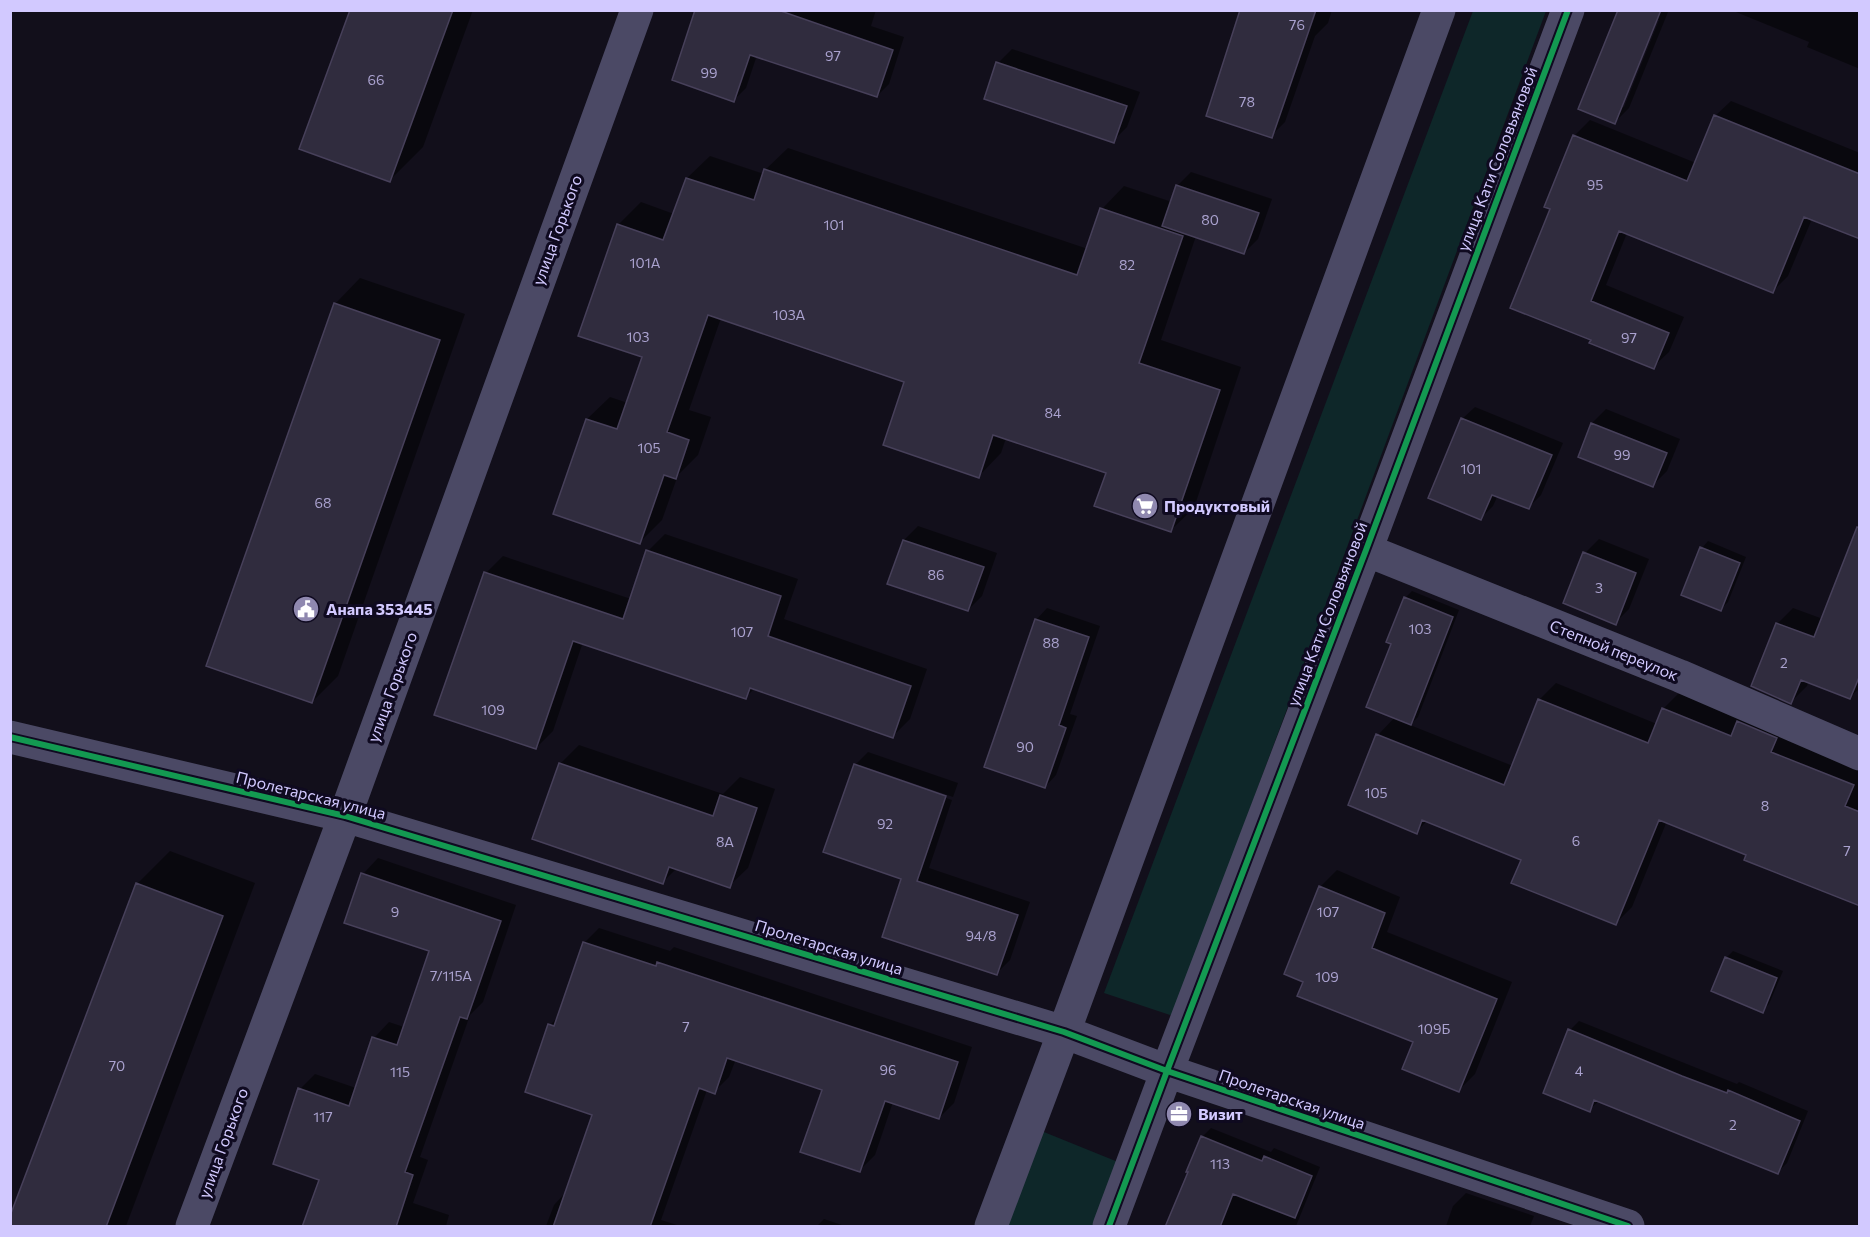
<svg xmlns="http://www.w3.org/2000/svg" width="1870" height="1237" font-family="Commissioner,sans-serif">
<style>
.green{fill:#0e2729}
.shadow{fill:#0007;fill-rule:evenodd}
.building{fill:#302c3e;stroke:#47405a;stroke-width:1.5}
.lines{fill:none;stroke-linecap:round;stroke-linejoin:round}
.minor{stroke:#4b4965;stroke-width:33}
.cycleway-casing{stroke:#0f0a20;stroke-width:10}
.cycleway{stroke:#139951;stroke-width:6}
.labels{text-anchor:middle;stroke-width:6;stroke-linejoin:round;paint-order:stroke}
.number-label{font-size:14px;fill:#aaa2cf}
.street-label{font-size:16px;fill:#d2c9ff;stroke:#0f0a20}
.poi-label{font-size:16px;font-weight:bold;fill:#d2c9ff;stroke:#0f0a20;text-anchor:start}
</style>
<rect width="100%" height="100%" fill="#120f1b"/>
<path class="green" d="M1473 11H1546L1173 1016 1104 993Z
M1039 1130 1118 1162 1094 1226H1003Z"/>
<path class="shadow" d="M351 10H473L423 147 390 180Z
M700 10H876L871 26 904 37 889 84 877 96 757 55 746 88 734 100Z
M1236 10H1332L1328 23 1315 36 1285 122 1271 136 1241 12Z
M1621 10H1663L1668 12 1629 108 1615 122ZM1656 19 1659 20 1624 107H1620Z
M1731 10H1860V69L1807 47 1809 42Z
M1012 49 1140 92 1127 127 1113 141 998 63Z
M1731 101 1860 153V238L1812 219 1788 276 1773 291 1627 233 1606 285 1684 317 1669 352 1653 367 1593 340 1552 208 1546 206 1575 135 1590 120 1696 163 1715 116Z
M788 148 1088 249 1102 209 1124 186 1172 202 1177 186 1191 172 1272 199 1258 239 1244 253 1196 236 1161 340 1241 367 1194 508 1171 530 1108 472 1006 438 1001 453 979 476 906 381 721 318 689 410 711 417 698 455 678 475 662 520 640 542 587 419 610 397 628 403 643 356 618 225 641 202 674 214 687 178 710 156 764 174 765 170Z
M360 278 465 314 338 676 312 702 335 304Z
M1475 407 1563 443 1541 495 1529 507 1498 495 1493 506 1481 518 1462 419Z
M1606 409 1680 439 1667 471 1653 485 1580 456 1592 423Z
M918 526 997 553 982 596 968 610 904 540Z
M1860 526V688L1850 697 1809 681 1807 686 1791 702 1753 685 1778 623 1793 608 1823 619Z
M665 534 798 579 784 619 927 669 910 719 893 736 755 688 746 697 583 642 553 731 536 748 486 573 503 556 631 599 648 551Z
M1599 539 1649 559 1629 609 1615 623 1585 553Z
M1708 541 1746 557 1728 602 1721 609 1702 548Z
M1412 591 1459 610 1418 717 1410 725 1513 766 1540 699 1556 683 1657 724 1663 709 1680 692 1860 765V905L1748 854 1667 821 1632 907 1616 923 1523 859 1427 821 1416 832 1378 735 1395 717 1392 643 1405 598Z
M1047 608 1100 626 1070 714 1077 716 1056 775 1045 787 1036 620Z
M579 745 723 794 740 777 775 789 748 868 729 886 677 868 663 882 560 764Z
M868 752 958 783 953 797 860 765V768L952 800 929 868 1030 902 1010 960 997 973 903 878 855 765Z
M170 851 255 883 126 1226H10L137 884Z
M378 858 516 905 483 1002 470 1015 420 1157 428 1160 413 1203 449 1215 446 1226H304L321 1179 300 1089 315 1074 356 1088 374 1038 389 1022 404 1027 431 951 363 874Z
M1337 870 1400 897 1387 932 1512 982 1475 1074 1459 1090 1415 1041 1305 981 1286 974 1321 886Z
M599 928 670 951 674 947 972 1047 954 1103 939 1118 893 1102 875 1155 860 1170 824 1090 736 1059 729 1077 714 1092 707 1090 661 1220 680 1226H546L554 1205 566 1192 594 1114 550 1025 559 1016 584 943Z
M1733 951 1783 971 1769 1004 1762 1011 1713 991 1727 957Z
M1579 1021 1737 1084 1739 1082 1808 1111 1787 1163 1778 1172 1599 1101 1589 1110 1570 1030Z
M1211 1128 1271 1152 1274 1148 1320 1167 1296 1226H1189L1202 1137Z
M1466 1193 1534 1216 1530 1226H1446L1453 1206Z
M824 1219 845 1226H817Z"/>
<path class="building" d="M350 10H453L390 182 299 149Z
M695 10H778L893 50 877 97 750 55 734 102 672 80Z
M1240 10H1316L1272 138 1206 116Z
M1618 10H1661L1615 124 1578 109Z
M996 62 1127 106 1114 143 984 99Z
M1714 115 1860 174V239L1804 217 1773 293 1619 231 1591 301 1669 333 1654 369 1589 343 1591 340 1510 308 1550 209 1544 207 1573 135 1687 181Z
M764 169 1077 275 1100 208 1183 236 1139 363 1220 390 1171 532 1094 506 1106 473 993 435 979 478 883 445 904 382 708 315 667 432 689 440 676 479 664 475 640 544 553 514 586 419 617 429 642 357 578 336 617 224 663 240 686 178 754 200Z
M1176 185 1259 213 1244 254 1162 226Z
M334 303 440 340 312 703 206 666Z
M1461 418 1552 455 1529 509 1492 495 1481 520 1428 498Z
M1591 423 1667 453 1653 487 1578 457Z
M1857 527 1860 528V675L1850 699 1801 680 1791 704 1751 686 1776 623 1814 637Z
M903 540 984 567 968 611 887 584Z
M1700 547 1740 563 1721 611 1681 595Z
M646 550 781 596 768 636 911 686 893 738 750 688 746 699 573 641 536 749 434 715 484 572 623 619Z
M1583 552 1636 573 1616 625 1563 603Z
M1404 597 1453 617 1411 725 1366 707 1391 644 1386 642Z
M1035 619 1089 637 1059 725 1066 728 1045 788 984 767Z
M1538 699 1648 743 1662 708 1731 736 1737 721 1777 738 1771 752 1854 785 1845 806 1860 812V906L1744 860 1746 855 1659 820 1616 925 1511 883 1521 860 1422 820 1417 834 1348 805 1376 734 1504 785Z
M559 763 713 816 720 795 757 808 730 888 669 867 663 884 532 839Z
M854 764 946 796 917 881 1018 915 997 975 882 937 901 879 823 852Z
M361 873 501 921 467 1019 460 1017 405 1172 413 1175 396 1227H302L319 1180 273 1164 298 1088 349 1106 372 1037 397 1045 429 951 344 923Z
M136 883 223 916 106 1227H10V1216Z
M1319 886 1385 913 1372 948 1497 999 1459 1092 1402 1069 1413 1042 1297 996 1303 982 1284 974Z
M583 942 656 966 657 962 958 1062 939 1119 885 1101 860 1172 800 1152 822 1090 727 1058 715 1094 699 1088 650 1227H553L592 1115 525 1092 548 1024 554 1026Z
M1725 957 1777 978 1763 1013 1711 991Z
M1568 1029 1682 1076 1727 1093 1728 1090 1800 1121 1778 1174 1594 1100 1590 1112 1543 1093Z
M1201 1136 1262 1161 1264 1156 1312 1176 1295 1218 1233 1194 1220 1227H1165L1188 1172H1186Z"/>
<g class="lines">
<path class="minor" d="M1366 550 1680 676 1860 754
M10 737 345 816 1064 1032 1167 1071 1628 1226
M192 1226 345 816 637 10
M991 1226 1064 1032 1439 10
M1109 1226 1167 1071 1366 550 1568 10"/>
<defs>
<path id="cycleway" d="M10 737 345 816 1064 1032 1167 1071 1628 1226
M1109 1226 1167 1071 1366 550 1568 10"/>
</defs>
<use href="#cycleway" class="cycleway-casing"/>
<use href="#cycleway" class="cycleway"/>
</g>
<defs>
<symbol id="supermarket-disc" viewBox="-11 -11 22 22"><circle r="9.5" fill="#8f88af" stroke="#0f0a20"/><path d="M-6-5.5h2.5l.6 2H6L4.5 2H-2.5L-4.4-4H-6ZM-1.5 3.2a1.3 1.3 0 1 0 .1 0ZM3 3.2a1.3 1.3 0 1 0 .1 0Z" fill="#fff"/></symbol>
<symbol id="civic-disc" viewBox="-11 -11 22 22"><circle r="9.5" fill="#8f88af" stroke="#0f0a20"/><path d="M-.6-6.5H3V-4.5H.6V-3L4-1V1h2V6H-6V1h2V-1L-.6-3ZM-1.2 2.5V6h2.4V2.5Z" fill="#fff"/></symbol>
<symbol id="office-disc" viewBox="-11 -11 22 22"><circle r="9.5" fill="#8f88af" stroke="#0f0a20"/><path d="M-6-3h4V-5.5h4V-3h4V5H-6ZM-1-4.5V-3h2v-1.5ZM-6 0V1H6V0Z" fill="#fff"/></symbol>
</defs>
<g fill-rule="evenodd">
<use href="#supermarket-disc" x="1130" y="491" width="30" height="30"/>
<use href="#civic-disc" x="291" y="594" width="30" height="30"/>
<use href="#office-disc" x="1164" y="1099" width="30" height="30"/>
</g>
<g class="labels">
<g class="number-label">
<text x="1297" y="30">76</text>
<text x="833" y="61">97</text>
<text x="709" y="78">99</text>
<text x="376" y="85">66</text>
<text x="1247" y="107">78</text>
<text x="1595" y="190">95</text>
<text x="1210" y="225">80</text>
<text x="834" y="230">101</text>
<text x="645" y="268">101А</text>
<text x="1127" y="270">82</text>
<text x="789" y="320">103А</text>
<text x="638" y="342">103</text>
<text x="1629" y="343">97</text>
<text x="1053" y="418">84</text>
<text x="649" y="453">105</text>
<text x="1622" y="460">99</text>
<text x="1471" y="474">101</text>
<text x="323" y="508">68</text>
<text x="936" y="580">86</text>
<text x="1599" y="593">3</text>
<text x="1420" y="634">103</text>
<text x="742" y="637">107</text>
<text x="1051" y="648">88</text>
<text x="1784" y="668">2</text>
<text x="493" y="715">109</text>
<text x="1025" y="752">90</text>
<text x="1376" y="798">105</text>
<text x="1765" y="811">8</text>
<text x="885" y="829">92</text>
<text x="1576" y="846">6</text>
<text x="725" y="847">8А</text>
<text x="1847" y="856">7</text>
<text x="395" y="917">9</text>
<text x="1328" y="917">107</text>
<text x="981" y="941">94/8</text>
<text x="451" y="981">7/115А</text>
<text x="1327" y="982">109</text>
<text x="686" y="1032">7</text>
<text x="1434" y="1034">109Б</text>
<text x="117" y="1071">70</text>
<text x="888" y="1075">96</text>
<text x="1579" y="1076">4</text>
<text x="400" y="1077">115</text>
<text x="323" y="1122">117</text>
<text x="1733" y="1130">2</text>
<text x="1220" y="1169">113</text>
</g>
<g class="street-label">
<text transform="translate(1497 159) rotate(-69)" y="6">улица Кати Соловьяновой</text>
<text transform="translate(557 230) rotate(-70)" y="6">улица Горького</text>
<text transform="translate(1327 614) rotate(-69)" y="6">улица Кати Соловьяновой</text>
<text transform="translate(1614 650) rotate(22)" y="6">Степной переулок</text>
<text transform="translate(392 687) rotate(-70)" y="6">улица Горького</text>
<text transform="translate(311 795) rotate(14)" y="6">Пролетарская улица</text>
<text transform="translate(829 947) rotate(17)" y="6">Пролетарская улица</text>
<text transform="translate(1292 1099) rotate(19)" y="6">Пролетарская улица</text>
<text transform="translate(223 1143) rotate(-70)" y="6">улица Горького</text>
</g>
<g class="poi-label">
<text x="1164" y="512">Продуктовый</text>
<text x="326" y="615">Анапа 353445</text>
<text x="1198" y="1120">Визит</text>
</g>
</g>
<rect width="1870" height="1237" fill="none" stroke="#d2c9ff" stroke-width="24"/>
</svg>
